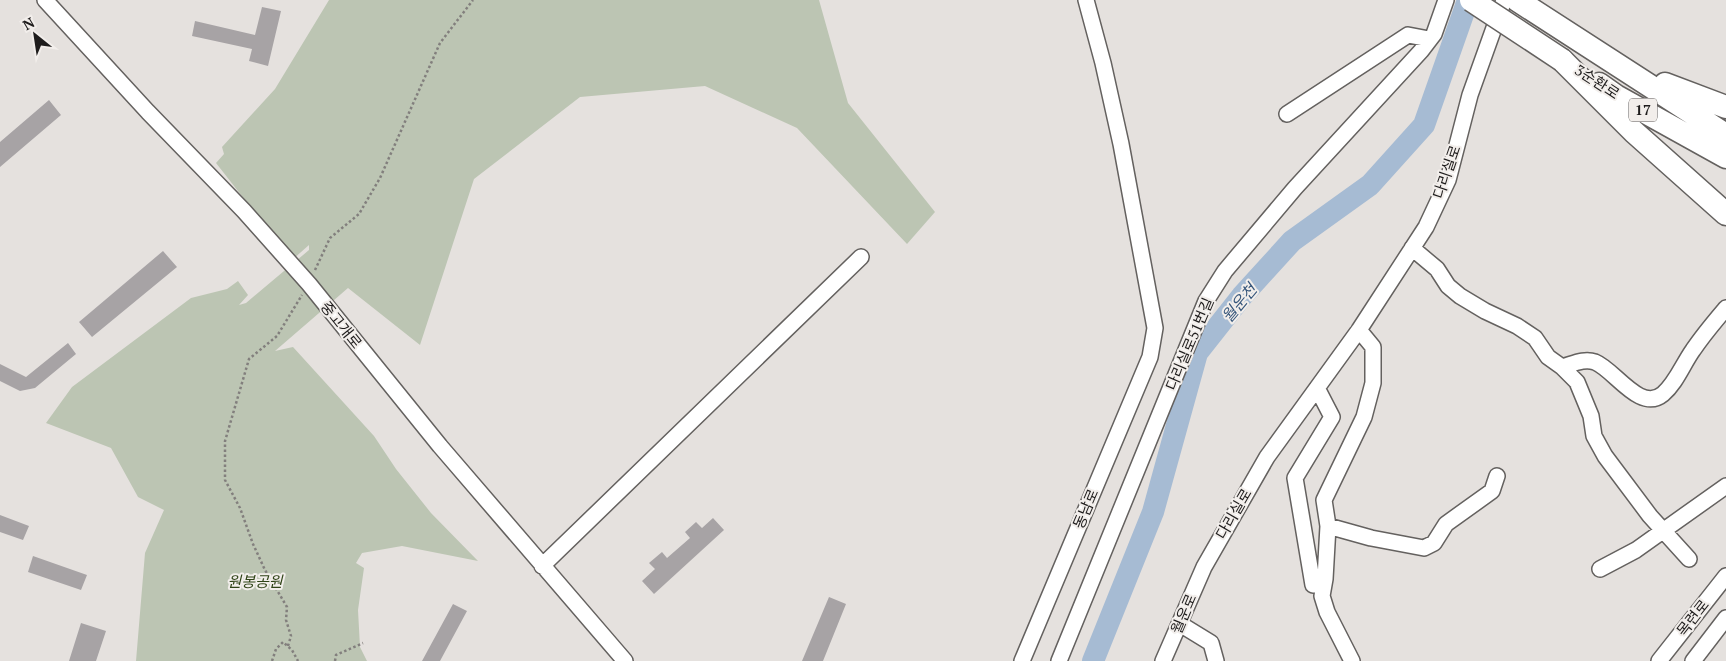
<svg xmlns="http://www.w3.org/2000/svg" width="1726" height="661" font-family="'PT Serif','Noto Sans KR',serif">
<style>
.green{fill:#bcc5b3}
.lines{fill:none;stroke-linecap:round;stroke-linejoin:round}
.river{stroke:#a6bbd3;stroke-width:22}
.building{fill:#a7a3a5}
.minor-casing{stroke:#64615f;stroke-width:18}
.highway-casing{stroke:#64615f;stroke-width:25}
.path{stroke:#827f7d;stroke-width:2.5;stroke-dasharray:2.5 2.5;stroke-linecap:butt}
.minor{stroke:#fff;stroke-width:15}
.highway{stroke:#fff;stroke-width:22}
.highway-bridge-casing{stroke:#64615f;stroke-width:25;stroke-linecap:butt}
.highway-bridge{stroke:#fff;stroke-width:22}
.labels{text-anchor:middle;stroke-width:4;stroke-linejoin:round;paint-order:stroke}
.shield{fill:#f2eeeb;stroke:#5e5b5a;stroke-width:1}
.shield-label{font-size:14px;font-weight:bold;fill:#1e1c1c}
.street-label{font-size:15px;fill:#1e1c1c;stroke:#f2eeeb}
.park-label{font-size:15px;font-style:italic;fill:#2f4317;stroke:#f2eeeb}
.water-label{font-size:16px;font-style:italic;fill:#36567b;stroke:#f2eeeb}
</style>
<rect width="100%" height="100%" fill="#e5e1de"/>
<path class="green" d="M329 0H819L848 103 935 212 907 244 797 128 705 86 580 97 474 179 420 345 348 288 275 351 293 347 374 436 396 469 431 513 478 561 402 546 362 553 356 563 364 568 358 610 360 647 367 661H136L145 553 164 510 138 497 111 448 46 423 72 387 191 298 227 289 238 281 248 295 239 305 246 303 309 250V245L292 260 216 163 224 154 222 147 275 89Z"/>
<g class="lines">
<path class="river" d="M1093 661 1153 512 1197 353 1242 296 1292 241 1370 185 1424 125 1468 0"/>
</g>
<path class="building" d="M262 7 281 11 268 66 249 61 252 49 192 36 195 21 255 35Z
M49 100 61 115 0 167V142Z
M163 251 177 267 92 337 79 322Z
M68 343 76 354 35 388 20 391 0 381V364L26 377Z
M0 515 29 526 23 540 0 532Z
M713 518 724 530 654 594 642 581 655 569 649 563 662 552 667 558 690 538 685 532 696 522 702 528Z
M33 556 87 575 81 590 28 572Z
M829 597 846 604 823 661H802Z
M453 604 467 611 440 661H422Z
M81 623 106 631 96 661H69Z"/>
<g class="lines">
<defs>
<path id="minor" d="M45 0 148 112 244 211 309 284 440 446 625 661
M1287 114 1408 35 1429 39
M1412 248 1437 269 1448 286 1460 296 1485 311 1517 326 1535 338 1548 357 1562 367 1577 382 1591 416 1594 436 1605 456 1650 516 1689 559
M1562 367C1573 364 1584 358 1595 362 1615 370 1640 413 1663 394 1676 383 1683 364 1693 350 1703 335 1715 321 1726 308
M1328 526 1371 538 1424 548 1434 543 1446 524 1492 491 1497 476
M542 566 861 257
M1600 569 1636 550 1726 486
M1313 585 1295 478 1332 417 1317 388
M1180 624 1211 643 1216 661
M1022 661 1150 357 1155 328 1121 144 1103 63 1086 0
M1059 661 1206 301 1225 271 1295 188 1421 51 1434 34 1446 0
M1163 661 1204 567 1267 457 1359 330 1426 227 1448 180 1470 95 1504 0
M1352 661 1327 612 1322 596 1325 579 1328 526 1324 500 1364 417 1373 383V347L1359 330
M1659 661 1726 576
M1693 661 1726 618"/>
<path id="highway" d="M1517 0 1726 135
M1562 60 1634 132 1726 214
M1599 84 1616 96 1726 157
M1665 84 1726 107"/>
</defs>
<use href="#minor" class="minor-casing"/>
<use href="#highway" class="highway-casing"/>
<path class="path" d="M315 270 330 238 359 214 380 178 440 43 473 0
M288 646 291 636 286 620 287 607 265 570 253 544 240 508 225 480V441L249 359 277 336 302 295
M272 661 276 649 283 642 292 650 298 661
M335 661 336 655 363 643"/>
<use href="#minor" class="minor"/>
<use href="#highway" class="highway"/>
<defs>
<path id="highway-bridge" d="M1471 0 1562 60"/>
</defs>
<use href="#highway-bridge" class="highway-bridge-casing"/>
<use href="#highway-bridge" class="highway-bridge"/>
</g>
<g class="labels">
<rect class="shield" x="1629" y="98.5" width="28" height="23" rx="4"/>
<g class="shield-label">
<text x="1643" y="115">17</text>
</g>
<g class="street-label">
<text transform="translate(1597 82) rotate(33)" y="5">3순환로</text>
<text transform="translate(1447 172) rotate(-71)" y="5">다리실로</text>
<text transform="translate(341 325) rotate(51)" y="5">중고개로</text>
<text transform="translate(1190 344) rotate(-67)" y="5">다리실로51번길</text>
<text transform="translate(1086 509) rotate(-67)" y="5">동남로</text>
<text transform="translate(1234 514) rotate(-60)" y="5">다리실로</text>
<text transform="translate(1184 614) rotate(-67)" y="5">월운로</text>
<text transform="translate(1693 618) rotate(-52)" y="5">목련로</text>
</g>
<g class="park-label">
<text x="255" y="587">원봉공원</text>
</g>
<g class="water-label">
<text transform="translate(1239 303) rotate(-50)" y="6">월운천</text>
</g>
</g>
<g transform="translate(35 35) rotate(330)" stroke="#f2eeeb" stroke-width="4" paint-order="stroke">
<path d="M0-4L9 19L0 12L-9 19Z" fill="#1e1c1c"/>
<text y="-8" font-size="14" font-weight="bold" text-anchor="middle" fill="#1e1c1c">N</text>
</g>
</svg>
